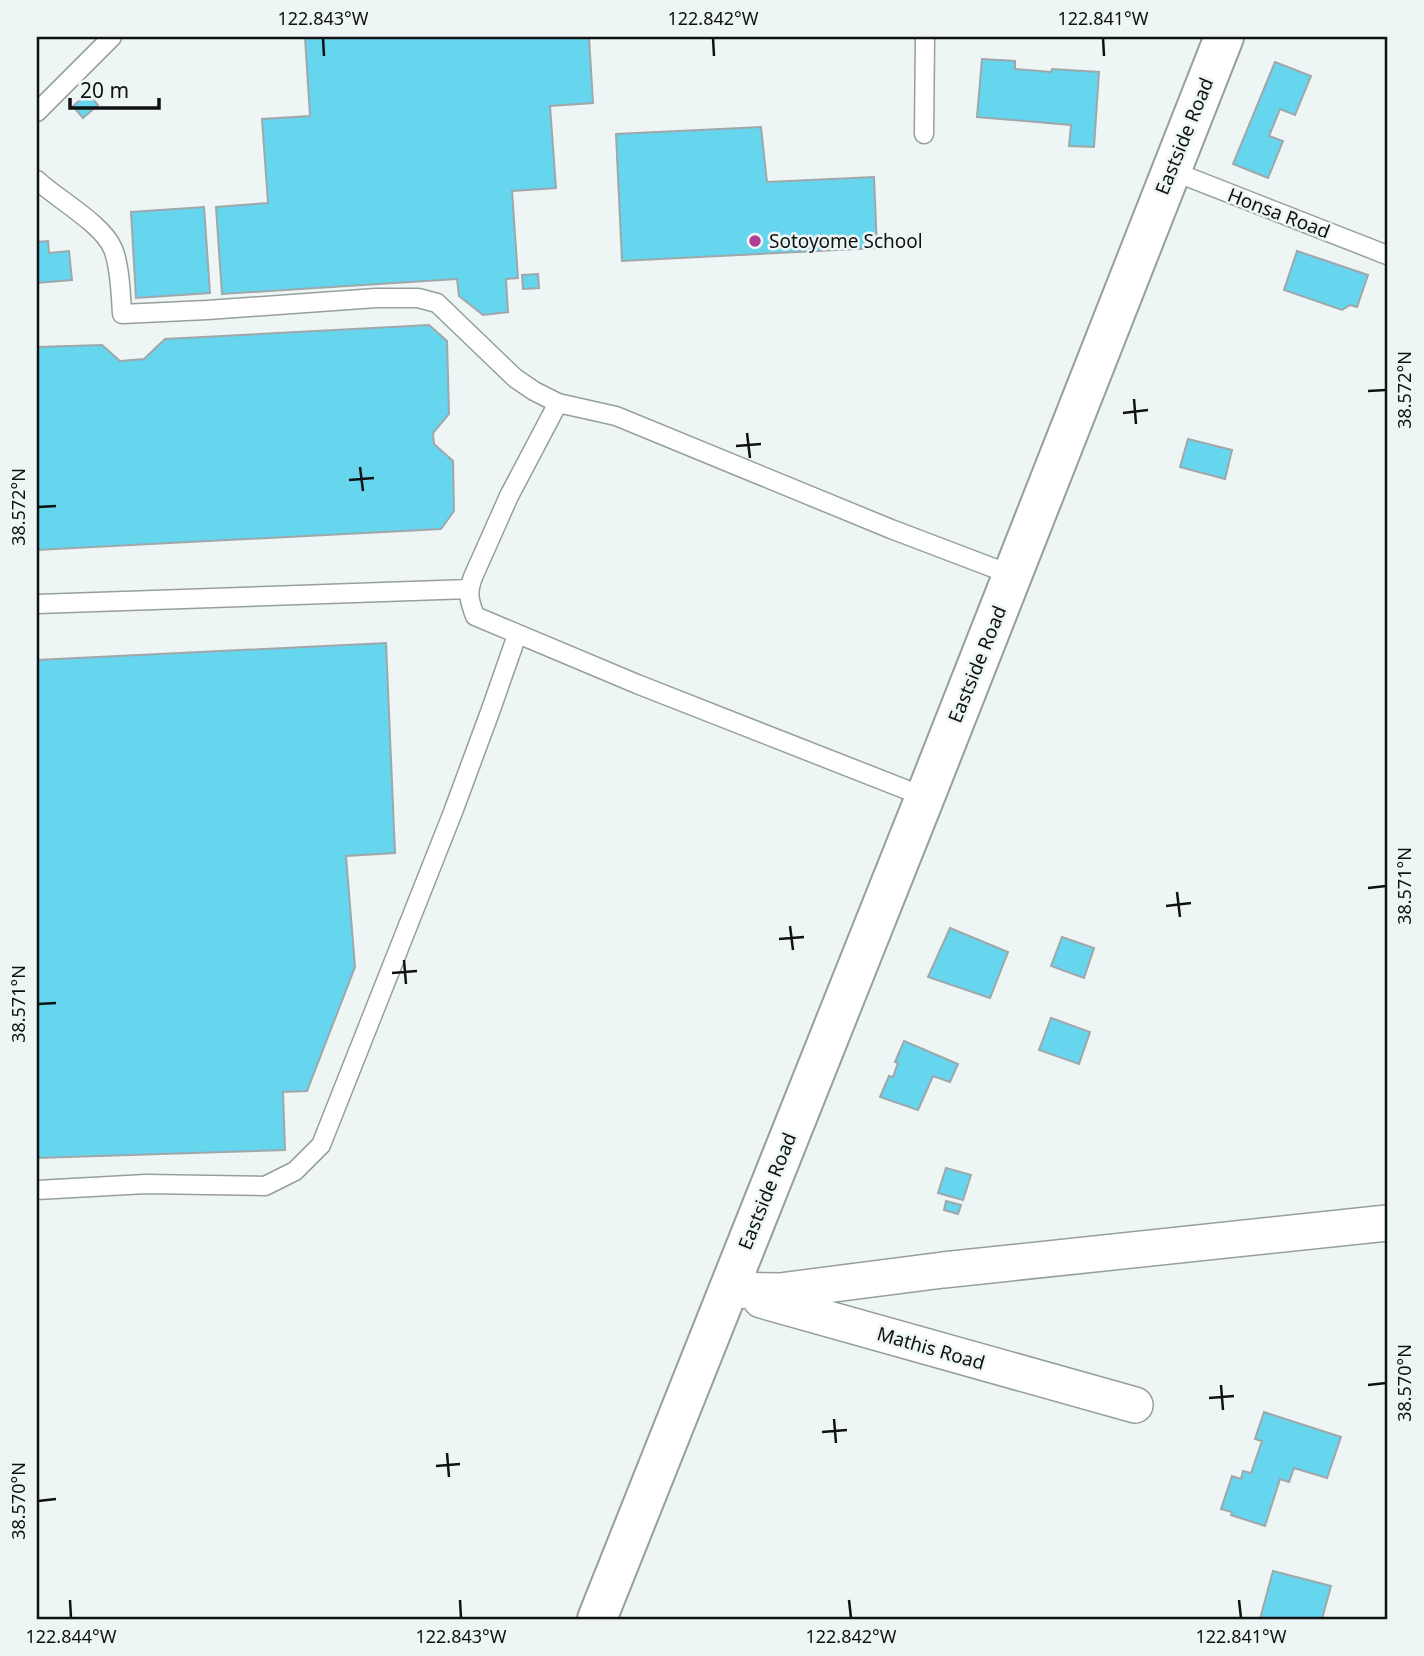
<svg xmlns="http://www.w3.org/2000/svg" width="1424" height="1656" font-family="'Noto Sans',sans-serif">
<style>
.building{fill:#66d6ef;stroke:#9fa7aa;stroke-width:2}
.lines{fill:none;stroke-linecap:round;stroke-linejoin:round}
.service-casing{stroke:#969f9d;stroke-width:21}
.minor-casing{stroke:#969f9d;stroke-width:38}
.secondary-casing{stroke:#969f9d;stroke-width:42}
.service{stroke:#fff;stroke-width:18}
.minor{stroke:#fff;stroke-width:35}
.secondary{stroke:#fff;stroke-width:38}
.ticks{fill:none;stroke:#0f1212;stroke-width:2.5}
.poi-dot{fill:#b03d96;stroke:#edf6f5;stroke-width:2.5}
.labels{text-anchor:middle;stroke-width:5;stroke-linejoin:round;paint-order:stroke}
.street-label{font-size:19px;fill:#0f1212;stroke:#edf6f5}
.poi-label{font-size:19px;fill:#0f1212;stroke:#edf6f5;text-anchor:start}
.neatline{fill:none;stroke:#0f1212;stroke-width:2.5}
.ticks-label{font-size:18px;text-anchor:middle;fill:#0f1212}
</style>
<rect width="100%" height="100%" fill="#edf6f5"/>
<path class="building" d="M305 37H589L593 103 550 106 556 188 512 191 518 278 506 279 508 312 483 315 459 296 457 279 222 294 216 207 268 203 262 119 310 116Z
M982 59 1015 61V69L1051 72 1052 69 1099 72 1094 147 1069 146 1071 125 977 117Z
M1275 62 1311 76 1295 115 1280 109 1269 136 1283 141 1268 178 1233 164Z
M88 93 98 105 83 118 73 106Z
M761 127 767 182 874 177 877 248 622 261 616 134Z
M204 207 210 293 136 298 131 212Z
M48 241 49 253 69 251 72 280 37 283V242Z
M1297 251 1368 275 1357 307 1350 305 1342 310 1284 290Z
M538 274 539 288 523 289 522 275Z
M429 325 447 341 449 414 433 433 434 444 453 461 454 511 441 529 37 550V347L102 345 120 361 144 359 165 339Z
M1188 439 1232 450 1225 479 1180 467Z
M386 643 395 853 346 856 355 967 307 1091 283 1092 285 1150 37 1158V660Z
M950 928 1008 952 990 998 928 977Z
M1062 937 1094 948 1084 978 1051 966Z
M1051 1018 1090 1032 1079 1064 1039 1050Z
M904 1041 958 1064 950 1082 933 1076 918 1110 880 1097 889 1076 893 1077 898 1063 895 1062Z
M946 1168 971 1175 963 1200 938 1193Z
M946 1201 961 1205 958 1214 944 1210Z
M1264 1412 1341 1437 1327 1478 1294 1468 1289 1482 1280 1479 1265 1526 1231 1515 1232 1512 1221 1509 1232 1476 1241 1479 1243 1471 1251 1473 1262 1441 1255 1439Z
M1273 1571 1331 1586 1322 1619H1260Z"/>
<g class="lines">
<defs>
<path id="service" d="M37 112 112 37
M924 134 925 37
M1170 170 1387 255
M37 180C57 199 103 224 113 249 120 266 121 296 122 314L207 310 376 298H418L437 303 515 378 534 391 558 403 616 416 891 529 1012 575
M558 403 509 496 473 577C467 593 469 600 475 616L637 684 925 797
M37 604 469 589
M37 1190 146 1184 265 1186 295 1171 321 1145 453 812 490 712 517 635"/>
<path id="minor" d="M727 1290 780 1291 943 1270 1387 1223
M761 1300 1135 1405"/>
<path id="secondary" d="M597 1619 925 797 1224 37"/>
</defs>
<use href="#service" class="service-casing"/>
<use href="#minor" class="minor-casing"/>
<use href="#secondary" class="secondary-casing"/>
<use href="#service" class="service"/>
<use href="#minor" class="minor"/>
<use href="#secondary" class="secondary"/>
</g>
<path class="ticks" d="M323 38 324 56M713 38 714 56M1103 38 1104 56M1368 391 1386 390M1134 399 1136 424M1123 413 1148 410M747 433 750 458M736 446 761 444M360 467 363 491M349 480 374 478M38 507 56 506M1368 888 1386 886M1177 892 1180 917M1166 906 1191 903M790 926 793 950M779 939 804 937M404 960 406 984M392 973 417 971M38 1004 56 1003M1221 1385 1223 1410M1368 1385 1386 1383M1209 1398 1234 1396M834 1419 836 1443M822 1432 847 1430M447 1453 449 1477M436 1466 460 1464M38 1501 56 1499M70 1600 71 1618M460 1600 461 1618M849 1600 851 1618M1239 1600 1241 1618"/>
<circle class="poi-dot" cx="755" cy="241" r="7"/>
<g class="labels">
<g class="street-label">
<text transform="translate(1184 136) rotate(-68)" y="7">Eastside Road</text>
<text transform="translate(1279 213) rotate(21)" y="7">Honsa Road</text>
<text transform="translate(977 664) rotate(-68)" y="7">Eastside Road</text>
<text transform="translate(767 1191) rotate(-68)" y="7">Eastside Road</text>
<text transform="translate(931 1348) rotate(16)" y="7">Mathis Road</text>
</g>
<g class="poi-label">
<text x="769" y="248">Sotoyome School</text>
</g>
</g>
<rect width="1424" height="1656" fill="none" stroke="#edf6f5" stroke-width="77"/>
<path d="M70 98v10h89v-10" fill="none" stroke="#0f1212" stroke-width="3.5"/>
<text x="80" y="98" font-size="21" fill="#0f1212" stroke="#edf6f5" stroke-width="5" paint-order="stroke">20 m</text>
<rect x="38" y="38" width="1348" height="1580" class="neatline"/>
<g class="ticks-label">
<text x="323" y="25">122.843°W</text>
<text x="713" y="25">122.842°W</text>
<text x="1103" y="25">122.841°W</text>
<text transform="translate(1405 390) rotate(-90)" y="6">38.572°N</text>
<text transform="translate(19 507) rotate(-90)" y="6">38.572°N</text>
<text transform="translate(1405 886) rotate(-90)" y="6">38.571°N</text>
<text transform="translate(19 1004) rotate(-90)" y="6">38.571°N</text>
<text transform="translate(1405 1383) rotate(-90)" y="6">38.570°N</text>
<text transform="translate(19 1501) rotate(-90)" y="6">38.570°N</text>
<text x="71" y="1643">122.844°W</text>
<text x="461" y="1643">122.843°W</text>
<text x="851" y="1643">122.842°W</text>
<text x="1241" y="1643">122.841°W</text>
</g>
</svg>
